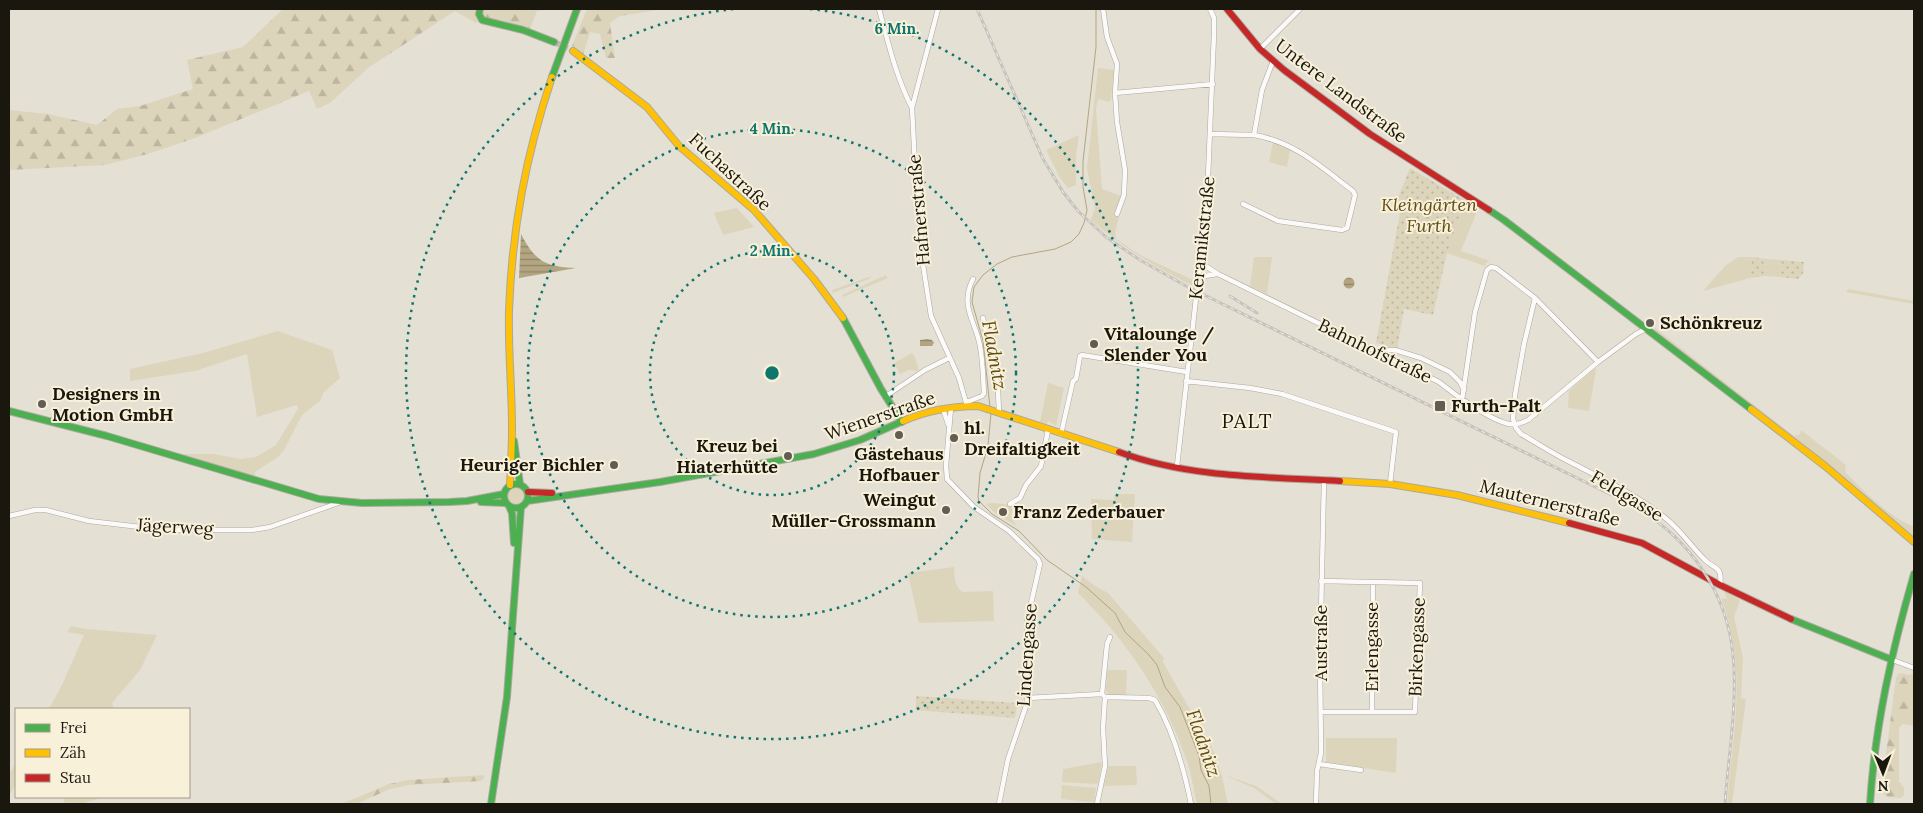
<svg xmlns="http://www.w3.org/2000/svg" width="1923" height="813" font-family="Lora,serif">
<style>
.green{fill:#ddd4bc}
.forest{fill:url(#forest-firs)}
.garden{fill:url(#garden-dots)}
.water{fill:url(#water-rules)}
.lines{fill:none;stroke-linecap:round;stroke-linejoin:round}
.stream{stroke:#b3a581;stroke-width:1}
.secondary-tunnel{stroke:#bcb8ad;stroke-width:6;stroke-dasharray:6 3;stroke-linecap:butt}
.street-casing{stroke:#aba89f;stroke-width:5.5}
.fast-casing{stroke:#aba89f;stroke-width:8}
.slow-casing{stroke:#aba89f;stroke-width:8}
.jam-casing{stroke:#aba89f;stroke-width:8}
.street{stroke:#fbfaf9;stroke-width:4.5}
.fast{stroke:#4caf50;stroke-width:6}
.slow{stroke:#ffc107;stroke-width:6}
.jam{stroke:#c62828;stroke-width:6}
.rail-casing{stroke:#c5c3c0;stroke-width:3}
.rail{stroke:#f9f0da;stroke-width:1;stroke-dasharray:4;stroke-linecap:butt}
.ring{fill:none;stroke:#0f766e;stroke-width:2.5;stroke-dasharray:2.5 5}
.poi-dot{fill:#615d54;stroke:#f9f0da;stroke-width:2}
.labels{text-anchor:middle;stroke-width:4;stroke-linejoin:round;paint-order:stroke}
.street-label{font-size:18px;fill:#1a170f;stroke:#f9f0da}
.park-label{font-size:18px;font-style:italic;fill:#5f4d12;stroke:#f9f0da}
.poi-label{font-size:18px;font-weight:bold;fill:#1a170f;stroke:#f9f0da;text-anchor:start}
.water-label{font-size:19px;font-style:italic;fill:#5f4c11;stroke:#f9f0da}
.quarter-label{font-size:20px;letter-spacing:1px;fill:#1a170f;stroke:#f9f0da}
.centre{fill:#0f766e;stroke:#f9f0da;stroke-width:2.5}
.ring-label{font-size:15px;text-anchor:middle;font-weight:bold;fill:#0f766e;stroke:#f9f0da;stroke-width:4;stroke-linejoin:round;paint-order:stroke}
</style>
<defs>
<pattern id="forest-firs" width="22" height="20" patternUnits="userSpaceOnUse" patternTransform="scale(1.25)"><rect width="22" height="20" fill="#ddd4bc"/><path d="M5 1l3.5 6h-7zM16 11l3.5 6h-7z" fill="#bdb5a0"/></pattern>
<pattern id="garden-dots" width="8" height="8" patternUnits="userSpaceOnUse" patternTransform="scale(1.25)"><rect width="8" height="8" fill="#ddd4bc"/><path d="M2 2h.1M6 6h.1" fill="none" stroke="#bdb5a0" stroke-width="1.8" stroke-linecap="round"/></pattern>
<pattern id="water-rules" width="6" height="5" patternUnits="userSpaceOnUse" patternTransform="scale(1.25)"><rect width="6" height="5" fill="#b3a581"/><path d="M0 2.5h6" fill="none" stroke="#918568"/></pattern>
</defs>
<rect width="100%" height="100%" fill="#e4e0d4"/>
<path class="green" d="M1098 68 1114 70 1111 99 1109 102 1098 99 1096 109 1102 189 1121 196 1114 214V216L1119 217 1115 233 1116 239 1142 256 1195 281 1193 286C1157 268 1122 247 1091 220L1095 208 1087 168Z
M1079 135 1076 156V185L1068 188 1060 178 1046 150Z
M1273 142 1290 149 1287 167 1269 162Z
M1466 201 1478 209 1461 251 1490 261 1487 262 1485 266 1447 253Z
M737 208 754 227 723 235 714 213Z
M1254 257H1272L1267 294 1250 286Z
M1738 257H1752L1750 278 1703 291 1725 266Z
M1766 259 1782 260 1780 277 1764 276Z
M886 275 888 278 843 297 842 295Z
M872 276 869 279 833 293 832 290Z
M1848 289 1914 301V304L1846 292Z
M1655 328 1794 436 1800 434 1801 430 1846 465 1845 472C1865 492 1888 516 1914 527V537L1798 442 1655 332Z
M278 331 332 350 340 378 324 392 320 401 302 415 284 450 278 457 255 472V476L181 454H213L241 459 256 457 276 445 298 409 297 405 257 417 247 354 195 371 130 381V369L203 353Z
M912 353 915 357 919 371 909 370 900 374 894 363Z
M1595 368 1596 370 1589 411 1568 408 1569 391Z
M1048 383 1064 388 1056 426 1048 421 1047 424 1040 422Z
M507 496a9 9 0 1 1 18 0a9 9 0 1 1-18 0Z
M1115 494H1135L1132 542 1092 539 1091 499 1114 500Z
M992 503 1015 505C1009 513 1011 520 1018 527L994 512 986 504Z
M954 567C955 576 954 586 962 592L993 591 994 621 919 623 908 573Z
M1082 576 1095 586 1108 593 1164 658 1163 662 1213 750 1222 776 1228 804H1197C1194 792 1192 779 1189 767 1167 700 1128 642 1078 593Z
M1724 591 1740 600 1734 617 1743 658 1741 698 1746 699 1732 804H1727C1733 735 1748 665 1721 598L1727 599Z
M71 626 86 629 157 635 140 670 112 703 114 709H49L62 685 84 635 67 632Z
M1107 670H1127L1126 695H1109L1106 691Z
M1326 738H1397L1396 773 1326 762Z
M16 762V784L9 796V775Z
M1102 762 1098 783 1096 784 1062 782 1063 769Z
M1108 766H1136L1137 785 1104 786Z
M1224 775 1256 786 1282 804H1276L1254 788Z
M1062 785 1096 788 1094 802 1061 799Z
M63 797H103L81 804H65Z"/>
<path class="forest" d="M283 9H475V15L478 21 476 23 455 11 368 68 330 103 317 109 309 91 195 138 148 154 105 165 9 170V110L48 114 97 125 117 109 140 106 193 89 187 60 243 47Z
M484 9H560L537 11 530 29 484 18 482 14Z
M587 9H665L620 16 610 23 615 58H606L600 34 590 32 583 55 572 46Z
M1902 673 1908 675 1914 674V726L1903 724 1899 728V782L1904 788V795L1901 798 1888 797 1881 792 1896 678 1898 674Z
M483 775 485 777 481 781 409 785 390 789 356 804H341L389 784 408 780Z"/>
<path class="garden" d="M1410 168 1466 201 1447 253 1433 315 1404 309 1397 349 1376 343 1401 207 1395 205Z
M1752 257 1766 259 1764 276 1750 278Z
M1782 260 1804 262 1803 274 1798 279 1780 277Z
M916 696 1017 703 1015 718 916 710Z"/>
<path class="water" d="M521 234C535 261 545 267 576 268L519 278Z
M1343.5 283a5.5 5.5 0 1 1 11 0a5.5 5.5 0 1 1-11 0Z
M927 339 932 340 934 343 932 346H920V340Z"/>
<g class="lines">
<path class="stream" d="M990 407 983 341 972 302 974 287 983 275 997 264 1012 257 1055 249 1071 242 1079 234 1084 223 1087 210 1083 187V161L1096 47V9
M991 413 988 446 980 473 978 497 979 501 992 514 1019 531 1047 560 1086 587 1115 613 1125 632 1149 655 1157 665 1165 687 1180 707 1189 730 1199 756 1201 770 1209 786 1211 804"/>
<path class="secondary-tunnel" d="M554 42 573 51"/>
<defs>
<path id="street" d="M879 9C888 42 896 77 912 108
M938 9 912 108 915 166 920 207 921 252 931 316 959 378 967 406
M1103 9 1107 37 1117 64 1115 93 1117 122 1125 170 1124 195 1117 214
M1260 49 1300 9
M1115 93 1213 84
M1210 134 1254 135 1262 90 1273 61
M1243 204 1278 221 1342 230 1347 228 1355 195 1353 191C1321 167 1295 142 1254 135
M1201 258 1204 265 1218 274 1439 382C1455 395 1490 420 1509 424 1516 425 1522 423 1528 420L1598 362 1636 334 1646 329
M1198 282 1205 276 1217 274
M1535 298 1598 362
M983 318 998 390 999 412
M1375 350H1395L1421 358 1450 372 1460 382 1464 390
M1186 381 1250 388 1282 394 1396 432 1390 484
M886 396 925 370 949 358
M1462 400 1475 312 1487 270 1491 267 1496 268 1535 298 1524 344 1515 395 1513 419 1516 428 1521 434C1537 443 1552 453 1568 461 1601 478 1635 494 1664 517 1680 529 1690 545 1704 559 1714 570 1723 565 1720 585
M967 402 982 396 984 393C983 378 983 362 980 346 976 322 959 306 973 279
M951 408 946 465 947 479 974 507 1009 531 1038 559 1040 564 1027 621 1028 670 1027 703 1008 759 999 804
M943 409 948 424
M1061 434 1073 381 1076 379 1080 356 1082 355 1187 372
M1177 466 1207 201 1214 34V18L1210 9
M1010 504 1020 498 1026 485 1041 466 1048 430
M9 516 35 510H46L89 521 166 530H252L270 527 338 503
M1321 581 1420 583 1415 712H1321
M1890 659 1914 668
M1102 694 1107 644 1110 637
M1027 698 1102 694 1105 697
M1372 712 1373 582
M1319 764 1361 770
M1097 804 1105 766 1103 728 1105 697 1149 698 1155 700C1173 730 1184 769 1191 804
M1316 804 1317 771 1321 753 1320 660 1324 480"/>
<path id="fast" d="M480 9 479 14 482 20 523 30 554 42
M552 77 577 9
M1489 210 1504 220 1751 409
M843 318 881 389 902 422
M9 411 107 436 319 499 362 503 449 502 467 501 504 494
M514 441 520 484
M504 496a12 12 0 1 1 24 0a12 12 0 1 1-24 0Z
M527 501 660 482 814 454 860 440 903 421
M481 502 506 503
M509 506 512 513 514 543
M1791 619 1890 659
M491 804 507 697 521 507
M1870 804C1875 725 1892 650 1914 574"/>
<path id="slow" d="M573 51 647 107 679 146 754 210 814 279 843 318
M1751 409 1825 466 1914 542
M903 421C926 411 953 406 978 406L1119 452
M1340 481 1390 484 1457 495 1569 523
M510 485C511 466 512 447 512 428 512 389 508 350 509 311 512 228 526 155 552 77"/>
<path id="jam" d="M1227 9 1260 49 1284 70 1370 134 1489 210
M1119 452C1189 478 1267 477 1340 481
M528 492 552 493
M1569 523 1642 543 1720 585 1791 619"/>
</defs>
<use href="#street" class="street-casing"/>
<use href="#fast" class="fast-casing"/>
<use href="#slow" class="slow-casing"/>
<use href="#jam" class="jam-casing"/>
<use href="#street" class="street"/>
<use href="#fast" class="fast"/>
<use href="#slow" class="slow"/>
<use href="#jam" class="jam"/>
<defs>
<path id="rail" d="M977 9 1043 159 1063 192 1078 211 1106 237 1140 260 1186 286 1636 507C1690 540 1727 592 1733 655 1738 701 1728 758 1725 804
M1230 296 1257 313"/>
</defs>
<use href="#rail" class="rail-casing"/>
<use href="#rail" class="rail"/>
</g>
<g class="ring">
<circle cx="772" cy="373" r="122"/>
<circle cx="772" cy="373" r="244"/>
<path d="M810 9A366 366 0 1 1 734 9"/>
</g>
<g class="poi-dot">
<circle cx="1650" cy="323" r="5"/>
<circle cx="1094" cy="344" r="5"/>
<circle cx="42" cy="404" r="5"/>
<rect x="1434" y="400" width="12" height="12" rx="2.5"/>
<circle cx="899" cy="435" r="5"/>
<circle cx="954" cy="438" r="5"/>
<circle cx="788" cy="456" r="5"/>
<circle cx="614" cy="465" r="5"/>
<circle cx="946" cy="510" r="5"/>
<circle cx="1003" cy="512" r="5"/>
</g>
<g class="labels">
<g class="street-label">
<text transform="translate(1341 91) rotate(37)" y="6">Untere Landstraße</text>
<text transform="translate(730 172) rotate(43)" y="6">Fuchastraße</text>
<text transform="translate(919 210) rotate(-95)" y="6">Hafnerstraße</text>
<text transform="translate(1202 238) rotate(-84)" y="6">Keramikstraße</text>
<text transform="translate(1375 351) rotate(26)" y="6">Bahnhofstraße</text>
<text transform="translate(880 416) rotate(-19)" y="6">Wienerstraße</text>
<text transform="translate(1627 496) rotate(31)" y="6">Feldgasse</text>
<text transform="translate(1550 503) rotate(14)" y="6">Mauternerstraße</text>
<text transform="translate(175 527) rotate(3)" y="6">Jägerweg</text>
<text transform="translate(1321 643) rotate(-90)" y="6">Austraße</text>
<text transform="translate(1372 647) rotate(-90)" y="6">Erlengasse</text>
<text transform="translate(1417 647) rotate(-88)" y="6">Birkengasse</text>
<text transform="translate(1027 655) rotate(-86)" y="6">Lindengasse</text>
</g>
<g class="park-label">
<text x="1429" y="211">Kleingärten<tspan x="1429" dy="21">Furth</tspan></text>
</g>
<g class="poi-label">
<text x="1660" y="329">Schönkreuz</text>
<text x="1104" y="340">Vitalounge /<tspan x="1104" dy="21">Slender You</tspan></text>
<text x="52" y="400">Designers in<tspan x="52" dy="21">Motion GmbH</tspan></text>
<text x="1451" y="412">Furth-Palt</text>
<text x="964" y="434">hl.<tspan x="964" dy="21">Dreifaltigkeit</tspan></text>
<text x="778" y="452" text-anchor="end">Kreuz bei<tspan x="778" dy="21">Hiaterhütte</tspan></text>
<text x="899" y="460" text-anchor="middle">Gästehaus<tspan x="899" dy="21">Hofbauer</tspan></text>
<text x="604" y="471" text-anchor="end">Heuriger Bichler</text>
<text x="936" y="506" text-anchor="end">Weingut<tspan x="936" dy="21">Müller-Grossmann</tspan></text>
<text x="1013" y="518">Franz Zederbauer</text>
</g>
<g class="water-label">
<text transform="translate(995 355) rotate(80)" y="7">Fladnitz</text>
<text transform="translate(1204 743) rotate(71)" y="7">Fladnitz</text>
</g>
<g class="quarter-label">
<text x="1247" y="428">PALT</text>
</g>
</g>
<circle cx="772" cy="373" r="8" class="centre"/>
<g class="ring-label">
<text x="897" y="34">6 Min.</text>
<text x="772" y="134">4 Min.</text>
<text x="772" y="256">2 Min.</text>
</g>
<rect width="1923" height="813" fill="none" stroke="#1a170f" stroke-width="20"/>
<rect x="15" y="708" width="175" height="90" fill="#f9f0da" stroke="#a09989"/>
<rect x="25" y="724" width="25" height="8" fill="#4caf50" stroke="#a09989"/>
<text x="60" y="733" font-size="15" fill="#1a170f">Frei</text>
<rect x="25" y="749" width="25" height="8" fill="#ffc107" stroke="#a09989"/>
<text x="60" y="758" font-size="15" fill="#1a170f">Zäh</text>
<rect x="25" y="774" width="25" height="8" fill="#c62828" stroke="#a09989"/>
<text x="60" y="783" font-size="15" fill="#1a170f">Stau</text>
<g transform="translate(1883 773) rotate(179)" stroke="#f9f0da" stroke-width="4" paint-order="stroke">
<path d="M0-4L9 19L0 12L-9 19Z" fill="#1a170f"/>
<text y="-8" font-size="14" font-weight="bold" text-anchor="middle" fill="#1a170f">N</text>
</g>
</svg>
